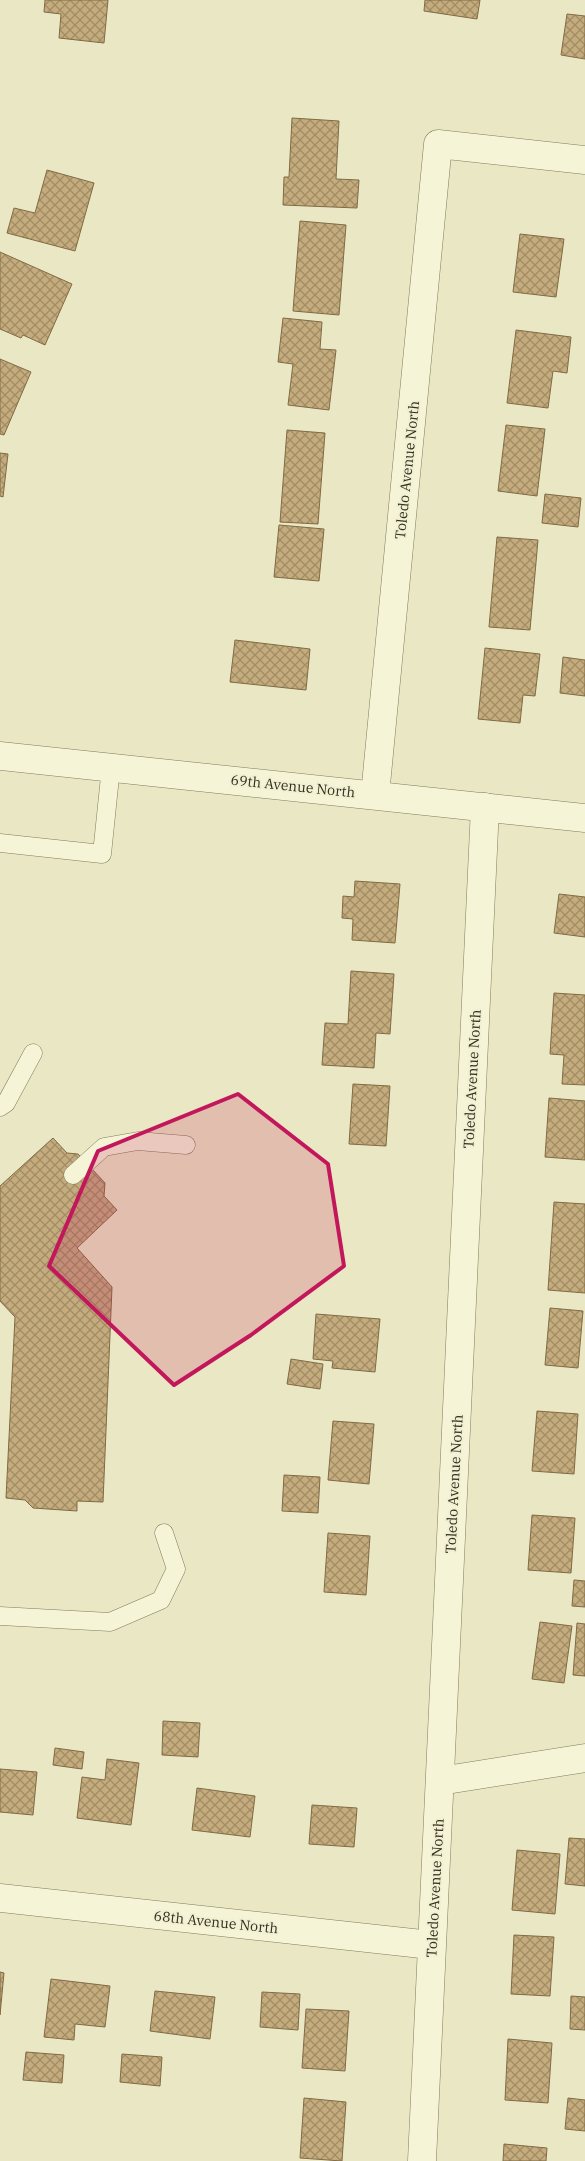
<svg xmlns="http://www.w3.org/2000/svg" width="585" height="2161" font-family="'IBM Plex Serif',serif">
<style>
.building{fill:url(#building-cross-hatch);stroke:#816a44}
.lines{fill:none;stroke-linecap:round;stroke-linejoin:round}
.service-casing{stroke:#837a5c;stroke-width:19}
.minor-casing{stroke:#837a5c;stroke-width:29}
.tertiary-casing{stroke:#837a5c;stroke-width:29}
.service{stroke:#f6f4d6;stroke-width:18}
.minor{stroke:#f6f4d6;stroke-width:28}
.tertiary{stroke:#f6f4d6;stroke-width:28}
.marked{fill:#c2185b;fill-opacity:0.2;stroke:#c2185b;stroke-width:4;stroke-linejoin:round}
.labels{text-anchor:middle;stroke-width:4;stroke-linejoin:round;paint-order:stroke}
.street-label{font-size:14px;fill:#352e1f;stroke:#f2f0d3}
</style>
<defs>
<pattern id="building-cross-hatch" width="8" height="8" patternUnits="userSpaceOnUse" patternTransform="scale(1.25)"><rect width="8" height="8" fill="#c5ac7d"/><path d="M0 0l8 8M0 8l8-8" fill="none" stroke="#a18c66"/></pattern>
</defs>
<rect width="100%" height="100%" fill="#eae8c4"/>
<path class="building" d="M45 0H108L104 43 59 38 61 14 44 12Z
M425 0H480L477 19 424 11Z
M567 14 585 16V59L561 55Z
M292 118 339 121 336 179 359 180 357 208 283 205 284 177H289Z
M47 170 94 183 75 251 7 233 14 208 35 213Z
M300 221 346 225 339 315 293 311Z
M520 234 564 239 556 297 513 292Z
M0 252 72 284 45 345 23 335 21 338 0 329Z
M283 318 322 322 320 349 336 350 329 410 288 405 293 364 278 362Z
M516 330 571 337 567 373 553 371 548 408 507 403Z
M0 359 31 372 4 435 0 434Z
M506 425 545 429 537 496 498 491Z
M287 430 325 433 318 524 280 522Z
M0 453 8 454 3 497 0 496Z
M545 494 581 498 578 527 542 523Z
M279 525 324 529 319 581 274 577Z
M497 537 538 540 530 630 489 627Z
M235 640 310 649 306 690 230 682Z
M485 648 540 654 535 696 523 695 520 723 478 719Z
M563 657 585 660V696L560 693Z
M355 881 400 884 395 943 352 940 353 919 342 918 343 896 354 897Z
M559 894 585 897V937L554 933Z
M351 971 394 974 390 1034 376 1033 374 1068 322 1065 325 1023 348 1024Z
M554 993 585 995V1085L562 1084 564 1055 550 1054Z
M353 1084 390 1086 386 1146 349 1144Z
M549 1098 585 1101V1160L545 1157Z
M53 1138 67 1153 78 1154 105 1183 104 1196 117 1210 77 1248 112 1287 103 1502 77 1501V1511L33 1508 25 1500 6 1498 15 1317 0 1301V1186Z
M554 1202 585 1204V1293L548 1290Z
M550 1308 583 1311 578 1368 545 1365Z
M316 1314 380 1319 375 1372 332 1368 333 1361 313 1359Z
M291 1359 323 1364 320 1389 287 1384Z
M537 1411 578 1414 574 1474 532 1471Z
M333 1421 374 1424 369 1484 328 1480Z
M284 1475 320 1477 318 1513 282 1511Z
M532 1515 575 1518 571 1573 528 1570Z
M328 1533 370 1536 366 1595 324 1592Z
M574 1580 585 1581V1607L572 1606Z
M540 1622 572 1626 564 1683 532 1679Z
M577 1623 585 1624V1676L573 1675Z
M163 1721 200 1723 198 1757 162 1755Z
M55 1748 84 1752 82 1769 53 1765Z
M107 1759 139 1763 131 1825 77 1818 82 1777 105 1780Z
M0 1769 37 1772 33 1815 0 1812Z
M197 1788 255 1796 250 1837 192 1830Z
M312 1805 357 1808 354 1847 309 1844Z
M569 1838 585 1839V1886L565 1884Z
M517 1850 560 1854 555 1914 512 1910Z
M514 1935 554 1937 550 1996 511 1994Z
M0 1972 4 1973 0 2015Z
M51 1979 110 1986 105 2027 75 2024 74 2040 44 2037Z
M155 1991 215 1997 210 2039 150 2031Z
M262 1992 300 1994 298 2030 260 2027Z
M571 1996 585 1997V2030L570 2029Z
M306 2009 349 2011 345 2071 302 2068Z
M508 2039 552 2043 548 2103 505 2100Z
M26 2052 64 2055 62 2083 23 2080Z
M122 2054 162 2057 160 2086 120 2082Z
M304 2098 346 2102 342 2161 300 2158Z
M568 2098 585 2100V2131L565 2129Z
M504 2144 547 2148 546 2161H503Z"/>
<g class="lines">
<defs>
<path id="service" d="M0 843 102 854 111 767
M0 1107 6 1103 33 1053
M73 1175 104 1147 138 1141 186 1145
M0 1616 110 1622 161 1600 176 1569 164 1533"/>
<path id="minor" d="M375 795 438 144 585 160
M440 1781 585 1758
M0 1898 431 1945
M422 2161 485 807"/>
<path id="tertiary" d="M0 756 585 818"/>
</defs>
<use href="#service" class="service-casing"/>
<use href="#minor" class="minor-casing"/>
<use href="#tertiary" class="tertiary-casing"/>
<use href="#service" class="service"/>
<use href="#minor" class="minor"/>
<use href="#tertiary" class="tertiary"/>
</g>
<path class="marked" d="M238 1094 328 1164 344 1266 251 1335 174 1385 49 1266 98 1151Z"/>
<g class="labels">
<g class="street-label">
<text transform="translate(407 470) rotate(-84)" y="5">Toledo Avenue North</text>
<text transform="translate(293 786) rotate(6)" y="5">69th Avenue North</text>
<text transform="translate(472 1079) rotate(-87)" y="5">Toledo Avenue North</text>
<text transform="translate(454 1484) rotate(-87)" y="5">Toledo Avenue North</text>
<text transform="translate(435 1888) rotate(-87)" y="5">Toledo Avenue North</text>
<text transform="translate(216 1922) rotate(6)" y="5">68th Avenue North</text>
</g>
</g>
</svg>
